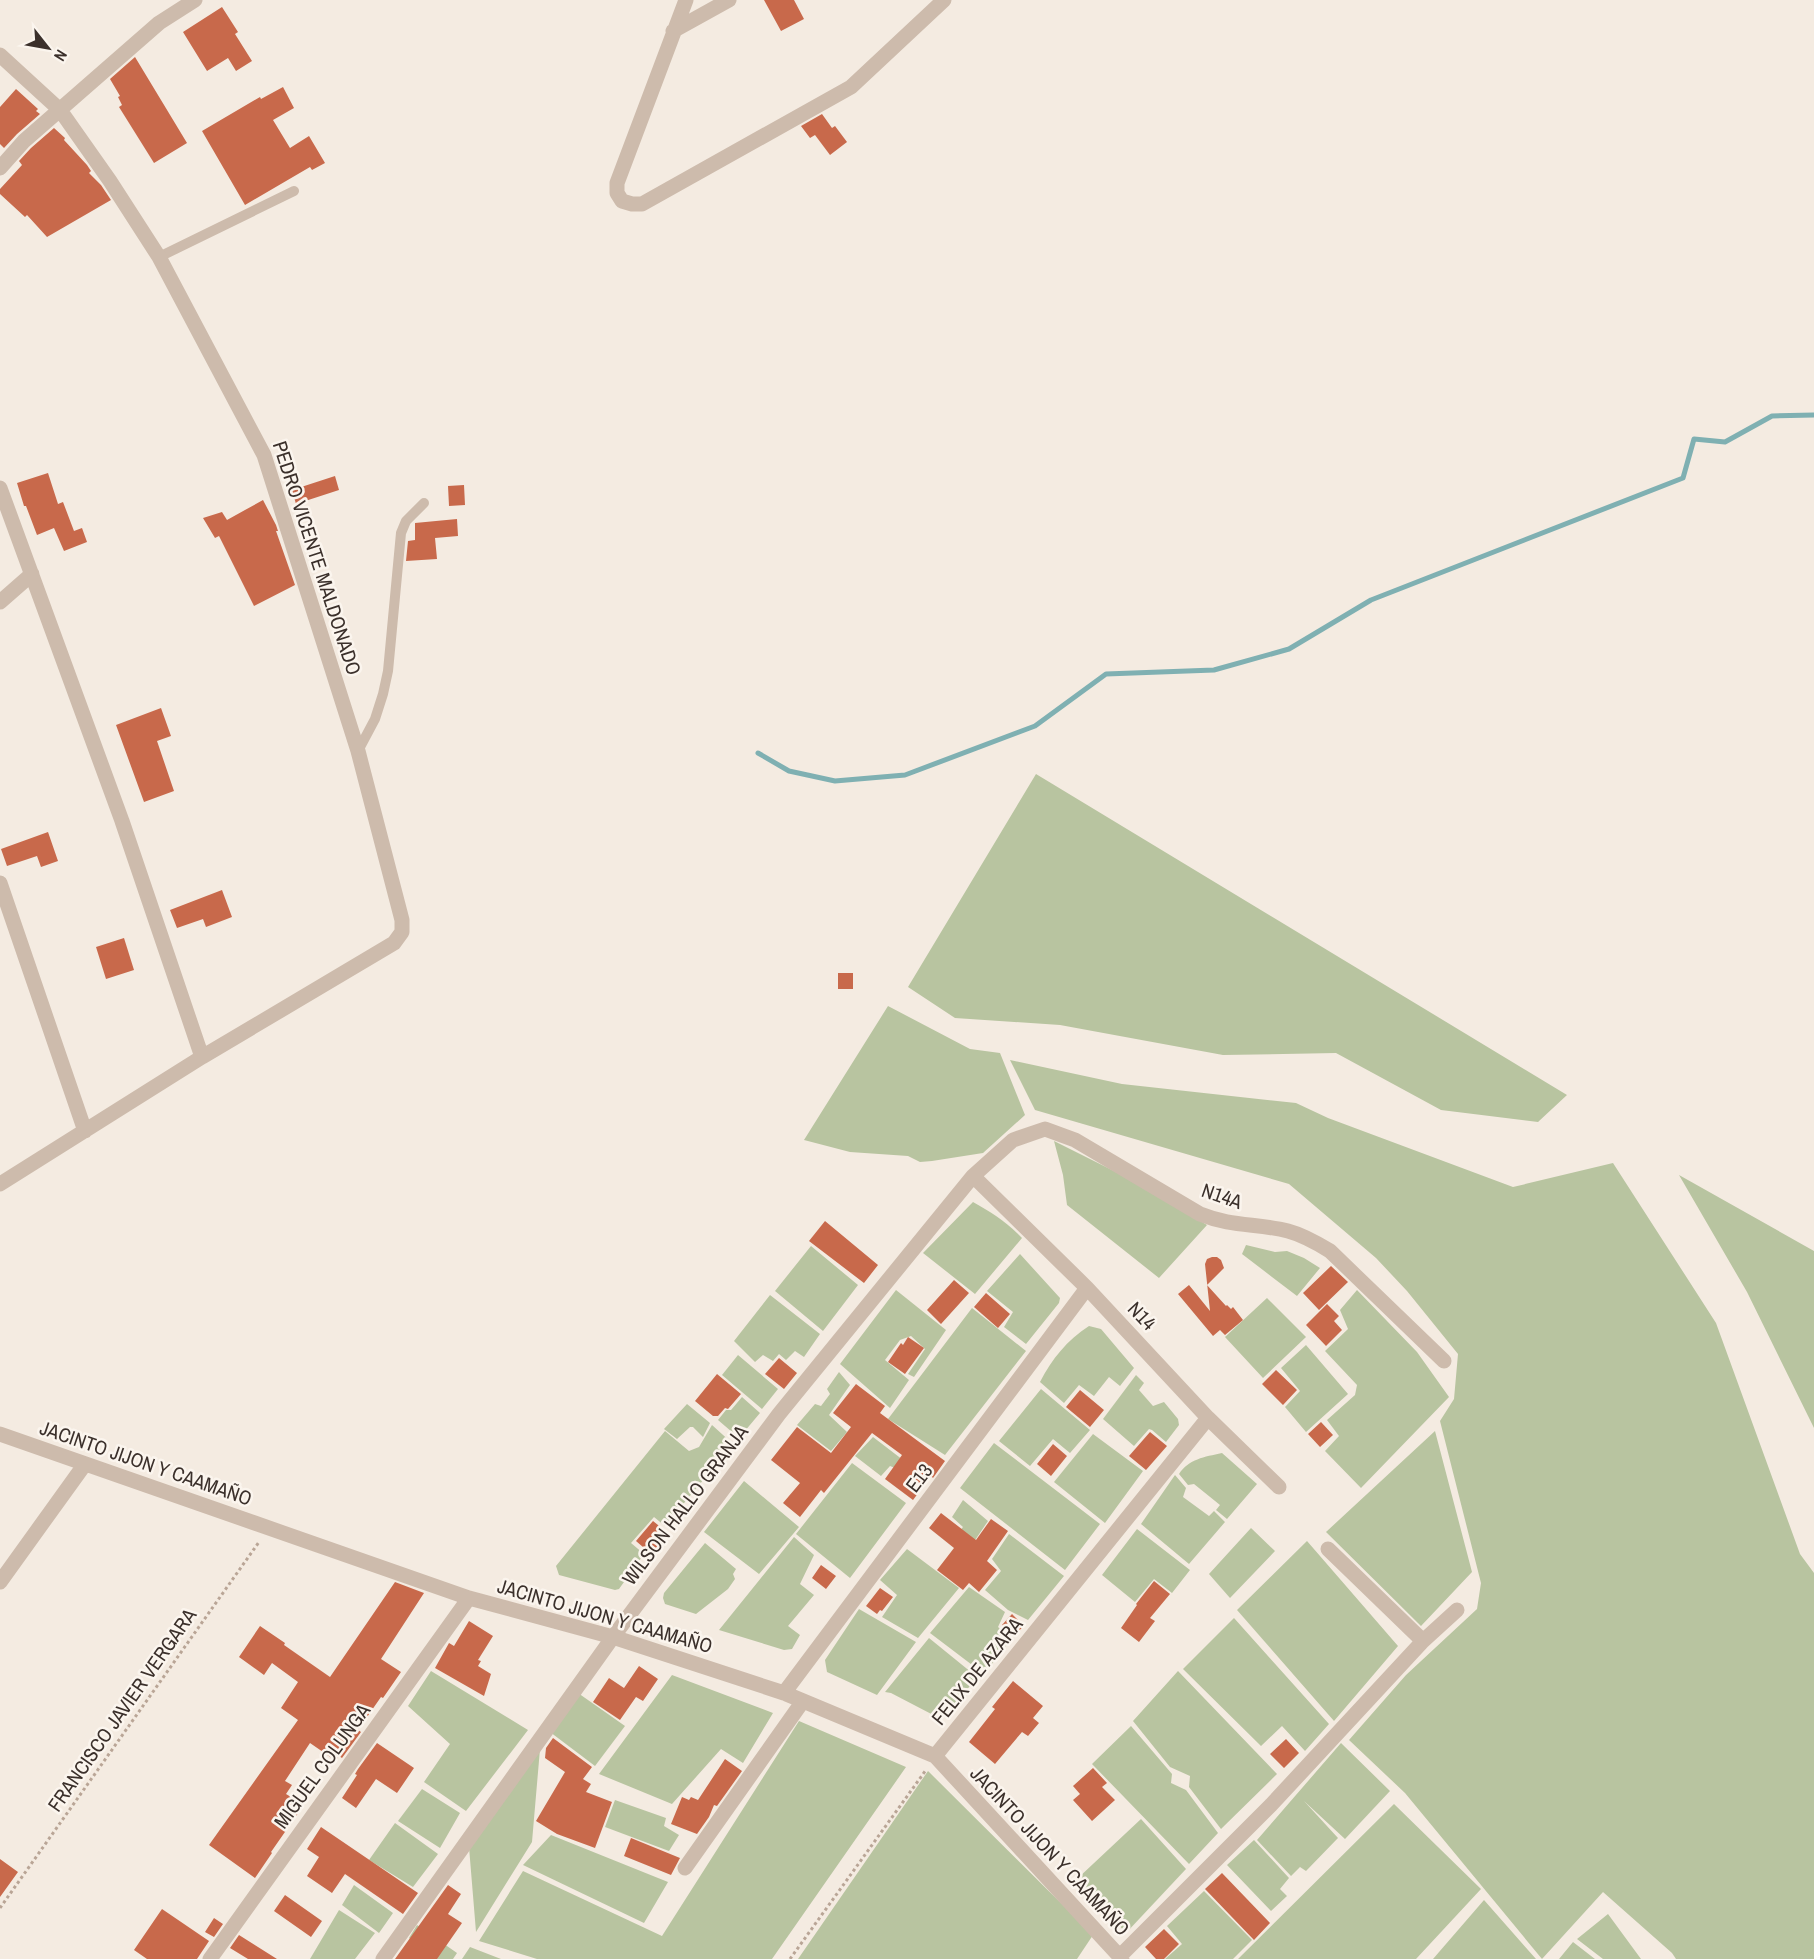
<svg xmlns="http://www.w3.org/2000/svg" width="1814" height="1959" font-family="'Archivo Narrow',sans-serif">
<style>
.green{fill:#b8c4a0}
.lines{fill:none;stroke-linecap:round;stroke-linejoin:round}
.stream{stroke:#7fb0b2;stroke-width:5}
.building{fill:#c8694b}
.path{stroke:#b9a596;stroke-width:3;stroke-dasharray:3 3;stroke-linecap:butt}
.service{stroke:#cdbbac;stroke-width:10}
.minor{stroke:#cdbbac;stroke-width:15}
.labels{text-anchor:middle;stroke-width:5;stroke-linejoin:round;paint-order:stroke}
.street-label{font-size:20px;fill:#3b302b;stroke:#fbf5ee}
</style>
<rect width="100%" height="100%" fill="#f4ebe1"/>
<path class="green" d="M1036 774 1567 1095 1538 1122 1441 1110 1336 1053 1223 1055 1060 1025 955 1018 908 987Z
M888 1006 970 1049 1000 1053 1025 1115 983 1153 932 1161 920 1162 908 1156 850 1152 804 1140Z
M1010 1060 1122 1084 1296 1103 1328 1118 1513 1187 1613 1163 1716 1323 1800 1554 1814 1573V1959H1676L1672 1953 1603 1892 1542 1959 1405 1793 1349 1740 1406 1675 1477 1609 1481 1583 1440 1421 1454 1399 1458 1354 1407 1291 1376 1258 1289 1184 1035 1110Z
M1054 1141 1140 1184 1207 1225 1159 1278 1067 1205 1063 1175Z
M1679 1175 1814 1251V1428L1747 1292Z
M973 1202C991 1212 1007 1222 1022 1238L975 1294 923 1253Z
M1246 1245 1275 1252 1287 1251 1304 1258 1320 1268 1297 1296 1242 1254Z
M811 1246 858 1285 823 1331 775 1291Z
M1020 1254 1060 1298 1059 1303 1026 1344 1004 1327 1013 1312 987 1291Z
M896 1290 946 1330 914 1377 908 1374 925 1349 911 1336 900 1340 885 1360 909 1380 890 1408 840 1364Z
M1357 1290 1417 1352 1449 1397 1361 1488 1325 1451 1339 1436 1327 1420 1355 1395 1357 1385 1325 1351 1348 1329 1340 1310Z
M770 1295 820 1334 804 1357 795 1351 786 1360 779 1354 773 1361 763 1355 755 1362 734 1341Z
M1267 1298 1306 1337 1263 1378 1225 1337Z
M972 1308 1026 1351 945 1455 888 1419Z
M1089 1326 1101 1329 1134 1368 1120 1386 1109 1377 1094 1396 1079 1385 1064 1403 1040 1382C1052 1359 1067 1340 1089 1326Z
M1306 1345 1348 1394 1306 1432 1285 1407 1300 1391 1281 1368Z
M738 1355 778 1389 762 1409 722 1375Z
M839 1372 850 1385 829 1415 847 1432 831 1451 797 1425 815 1404 821 1406 830 1394 827 1389Z
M1136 1375 1144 1383 1139 1390 1153 1406 1164 1402 1178 1419 1179 1425 1166 1442 1152 1430 1149 1429 1134 1446 1103 1419Z
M1041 1389 1090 1430 1070 1453 1053 1439 1030 1466 999 1441Z
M742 1397 760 1413 739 1438 718 1420 726 1410H731Z
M687 1404 710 1423 703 1437 693 1427H690L677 1439 664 1429Z
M712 1425 733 1444 665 1526 654 1517 631 1543 644 1554 619 1589 615 1590 559 1575 556 1566 665 1431 689 1451 699 1447Z
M1435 1431 1472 1572 1421 1626 1326 1532Z
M1093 1434 1143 1471 1105 1523 1054 1482Z
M873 1437 903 1460 895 1468 890 1466 881 1476 855 1456Z
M994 1443 1100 1524 1065 1570 960 1488Z
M1222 1453 1257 1484 1227 1519 1216 1510 1220 1505 1194 1484 1188 1485 1179 1474C1189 1459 1204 1457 1222 1453Z
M852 1463 906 1503 850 1578 796 1534Z
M1175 1475 1186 1488 1183 1497 1209 1516 1214 1511 1225 1522 1189 1564 1141 1524Z
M744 1481 799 1527 759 1574 704 1532Z
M963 1500 988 1521 973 1543 958 1533 963 1527 952 1517Z
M1251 1528 1275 1551 1230 1598 1209 1574Z
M1137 1529 1190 1570 1172 1593 1154 1579 1135 1602 1102 1575Z
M1009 1534 1064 1576 1028 1620 1008 1610 985 1590 1001 1571 992 1559Z
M794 1537 814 1555 800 1584 814 1595 788 1626 800 1635 792 1649 784 1650 719 1630Z
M1307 1541 1398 1646 1334 1721 1237 1610Z
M705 1543 736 1569 733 1574 735 1579 728 1589 696 1614 665 1604 663 1598 664 1593Z
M907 1549 959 1588 918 1638 882 1617 897 1595 880 1580Z
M969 1587 1005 1612 998 1627 1011 1639 984 1674 930 1633Z
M859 1609 916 1642 877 1695 827 1672 825 1660Z
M1234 1618 1329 1724 1305 1751 1282 1726 1261 1746 1183 1669Z
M929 1638 977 1677 946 1716 939 1718 891 1693 885 1692Z
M431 1671 528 1730 466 1811 424 1782 450 1744 408 1706Z
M1178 1671 1277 1774 1221 1829 1189 1787 1190 1776 1170 1767 1133 1721Z
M672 1675 773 1713 743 1763 721 1749 672 1804 599 1774Z
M578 1693 625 1726 595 1766 550 1732Z
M799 1721 906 1767 772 1959H537L479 1941 523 1871 662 1936Z
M1131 1726 1172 1774 1171 1783 1186 1790 1218 1833 1189 1864 1092 1764Z
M1341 1743 1390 1791 1345 1839 1304 1801 1338 1838 1306 1871 1300 1867 1291 1876 1257 1840Z
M540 1749 532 1842 476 1932 469 1847Z
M928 1771 1093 1935 1077 1959H798Z
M422 1789 460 1813 440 1848 398 1821Z
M615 1800 666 1818 664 1826 679 1835 669 1851 605 1827Z
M1394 1804 1481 1889 1416 1959H1238Z
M1141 1819 1186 1869 1126 1933 1077 1879Z
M395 1823 438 1854 413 1887 369 1860Z
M551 1835 668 1882 644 1923 523 1865Z
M1254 1840 1289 1878 1280 1889 1287 1896 1271 1911 1227 1865Z
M354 1885 393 1913 379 1933 342 1905Z
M1204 1891 1252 1940 1233 1959H1165L1182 1944 1167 1926Z
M1484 1900 1536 1959H1433Z
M339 1910 375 1933 355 1959H310Z
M1608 1914 1641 1959H1603L1577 1939Z
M417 1925 457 1953 453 1959H433L409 1938Z
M1573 1942 1595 1959H1559Z
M470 1947 501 1959H462Z"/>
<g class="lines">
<path class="stream" d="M758 753 789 771 835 781 905 775 1035 726 1106 674 1214 670 1289 649 1371 600 1683 478 1694 439 1725 442 1772 416 1814 415"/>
</g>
<path class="building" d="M764 0H794L804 19 781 31Z
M222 7 238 32 235 34 252 61 236 71 228 58 207 71 183 32Z
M135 57 187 143 154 163 119 107 122 105 118 97 120 96 110 79Z
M283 87 294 108 273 120 290 148 309 136 325 163 312 170 310 167 245 205 202 131 260 97 261 99Z
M16 89 38 109 36 111 40 114 17 134 4 148 0 144V107Z
M822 114 832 128 835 126 847 142 830 155 815 135 810 138 801 126Z
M54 128 65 138 64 140 87 165 91 171 89 173 101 185 111 200 47 237 27 215 25 217 0 194V189L22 165 19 161 31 148Z
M48 473 58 504 63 502 74 531 82 528 87 542 64 551 54 528 37 535 26 506H24L17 483Z
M335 476 339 490 296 504 292 490Z
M464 485 465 505 449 506 448 486Z
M263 500 276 525 278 531H276L295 585 254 606 219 536 215 538 203 518 222 512 227 520Z
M457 519 458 536 435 538 437 559 406 561 408 541 415 540V523Z
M161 708 171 736 157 741 174 791 144 802 116 725Z
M48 832 58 861 41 867 37 856 7 866 1 849Z
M222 890 232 917 206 927 203 919 177 928 170 910Z
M124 938 134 970 106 979 96 947Z
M838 973H853V989H838Z
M825 1221 878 1265 864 1283 809 1241Z
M1212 1257H1217L1221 1260 1224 1268 1207 1285 1226 1306 1227 1305 1231 1309 1233 1307 1243 1320 1225 1335 1220 1330 1213 1336 1178 1294 1189 1285 1210 1311 1205 1264 1207 1259Z
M1331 1266 1348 1282 1319 1310 1303 1293Z
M954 1280 969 1293 941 1324 927 1310Z
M986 1293 1010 1314 998 1328 974 1307Z
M1327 1304 1339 1316 1334 1321 1342 1330 1326 1346 1306 1325Z
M908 1337 924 1348 905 1374 888 1362 901 1343 903 1345Z
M779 1358 797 1373 784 1389 765 1374Z
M1276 1370 1297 1390 1283 1405 1262 1384Z
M717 1374 741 1394 728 1409 725 1408 718 1416H713L695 1401Z
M856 1384 885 1406 880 1413 945 1461 933 1478 931 1476 913 1500 885 1479 902 1455 872 1433 824 1493 821 1490 800 1517 783 1503 800 1483 771 1460 797 1427 831 1453 851 1427 833 1413Z
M1080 1390 1104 1410 1090 1427 1066 1407Z
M1321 1422 1333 1435 1320 1447 1308 1434Z
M1150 1432 1167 1446 1146 1470 1129 1456Z
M1053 1444 1067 1456 1051 1476 1037 1464Z
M941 1513 976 1540 991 1519 1008 1531 987 1561 997 1570 979 1592 969 1583 963 1590 937 1570 954 1548 929 1528Z
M653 1521 668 1533 651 1554 636 1541Z
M821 1565 836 1576 826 1589 812 1578Z
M1154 1581 1170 1594 1150 1618 1155 1621 1139 1642 1121 1628 1137 1605 1136 1604Z
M395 1582 424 1593 381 1659 401 1672 383 1698 381 1697 358 1730 361 1732 342 1758 339 1756 336 1761 310 1743 285 1781 292 1785 286 1794 296 1800 294 1803 301 1809 271 1852 272 1853 255 1878 209 1845 298 1720 281 1708 298 1682 272 1663 264 1675 239 1657 260 1626 285 1643 284 1645 330 1677Z
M880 1588 893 1597 882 1611 880 1610 877 1614 866 1606Z
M1012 1614 1024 1626 1014 1635 1002 1625Z
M469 1621 493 1636 478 1660 481 1661 478 1666 491 1674 484 1696 435 1668 449 1643 454 1646Z
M639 1666 658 1679 643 1701 636 1697 620 1720 593 1702 609 1678 624 1688Z
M1013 1681 1043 1706 1033 1718 1039 1723 1028 1736 1022 1732 995 1764 969 1742 995 1709 992 1707Z
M553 1738 592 1767 583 1779 591 1784 586 1792 612 1802 595 1848 557 1834 536 1821 565 1772 545 1758 546 1748Z
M1286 1739 1299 1753 1284 1768 1270 1754Z
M377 1743 414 1768 397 1793 376 1779 356 1808 342 1798 357 1775 355 1774 358 1769Z
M725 1759 742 1771 717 1806 714 1805 709 1817 697 1834 671 1824 682 1797 689 1800 691 1797 698 1800Z
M1093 1768 1107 1783 1102 1787 1115 1800 1092 1821 1073 1800 1080 1794 1073 1786Z
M321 1827 418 1893 403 1914 345 1874 332 1893 307 1876 319 1857 307 1849Z
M631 1838 680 1858 671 1875 624 1856Z
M0 1859 18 1872 0 1897Z
M1222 1873 1270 1923 1254 1940 1205 1889Z
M448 1885 461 1894 448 1914 462 1923 437 1959H395Z
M285 1895 322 1921 311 1937 274 1911Z
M162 1909 209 1941 197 1959H147L134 1950Z
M214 1918 223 1924 214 1937 205 1932Z
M1164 1929 1179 1944 1164 1959H1156L1145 1947Z
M239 1935 277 1959H248L230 1948Z"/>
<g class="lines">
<path class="path" d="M0 1908 259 1542
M790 1959 926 1770"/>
<path class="service" d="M159 257 294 191
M358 751 375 719 383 694 388 671 401 533 406 521 424 503"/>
<path class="minor" d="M686 0 617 183V193L622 201 632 204H642L851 87 944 0
M673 31 729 0
M0 55 60 110 110 181 159 257 264 455 358 751 402 920V932L394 943 202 1057 0 1184
M0 168 24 141 159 23 195 0
M0 488 122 821 202 1057
M0 602 32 574
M0 883 85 1131
M973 1176 1087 1288 1208 1418 1279 1487
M0 1434 469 1598 613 1637 784 1693 935 1756 1122 1959
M1328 1549 1423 1641
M0 1582 85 1464
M784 1693 1087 1288
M935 1756 1208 1418
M685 1868 803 1701
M1119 1957 1271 1805 1423 1641 1457 1610
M210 1959 469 1598
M383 1959 613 1637 779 1414 973 1176 1013 1140 1045 1129 1075 1140 1200 1214C1232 1227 1257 1223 1288 1231 1303 1235 1317 1243 1330 1251L1444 1361"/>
</g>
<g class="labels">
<g class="street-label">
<text transform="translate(317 558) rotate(72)" y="7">PEDRO VICENTE MALDONADO</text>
<text transform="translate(1222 1196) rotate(19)" y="7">N14A</text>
<text transform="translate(1142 1316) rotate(47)" y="7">N14</text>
<text transform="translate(146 1463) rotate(19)" y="7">JACINTO JIJON Y CAAMAÑO</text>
<text transform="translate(919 1478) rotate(-53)" y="7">E13</text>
<text transform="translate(685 1505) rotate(-53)" y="7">WILSON HALLO GRANJA</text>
<text transform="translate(605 1616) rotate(16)" y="7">JACINTO JIJON Y CAAMAÑO</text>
<text transform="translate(977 1671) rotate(-51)" y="7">FELIX DE AZARA</text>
<text transform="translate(122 1710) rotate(-55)" y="7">FRANCISCO JAVIER VERGARA</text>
<text transform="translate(322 1766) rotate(-54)" y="7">MIGUEL COLUNGA</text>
<text transform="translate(1050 1851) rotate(47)" y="7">JACINTO JIJON Y CAAMAÑO</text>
</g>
</g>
<g transform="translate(48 48) rotate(121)" stroke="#fbf5ee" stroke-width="4.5" paint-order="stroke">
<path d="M0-4.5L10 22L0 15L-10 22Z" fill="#3b302b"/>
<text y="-9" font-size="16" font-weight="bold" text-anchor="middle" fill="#3b302b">N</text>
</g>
</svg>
